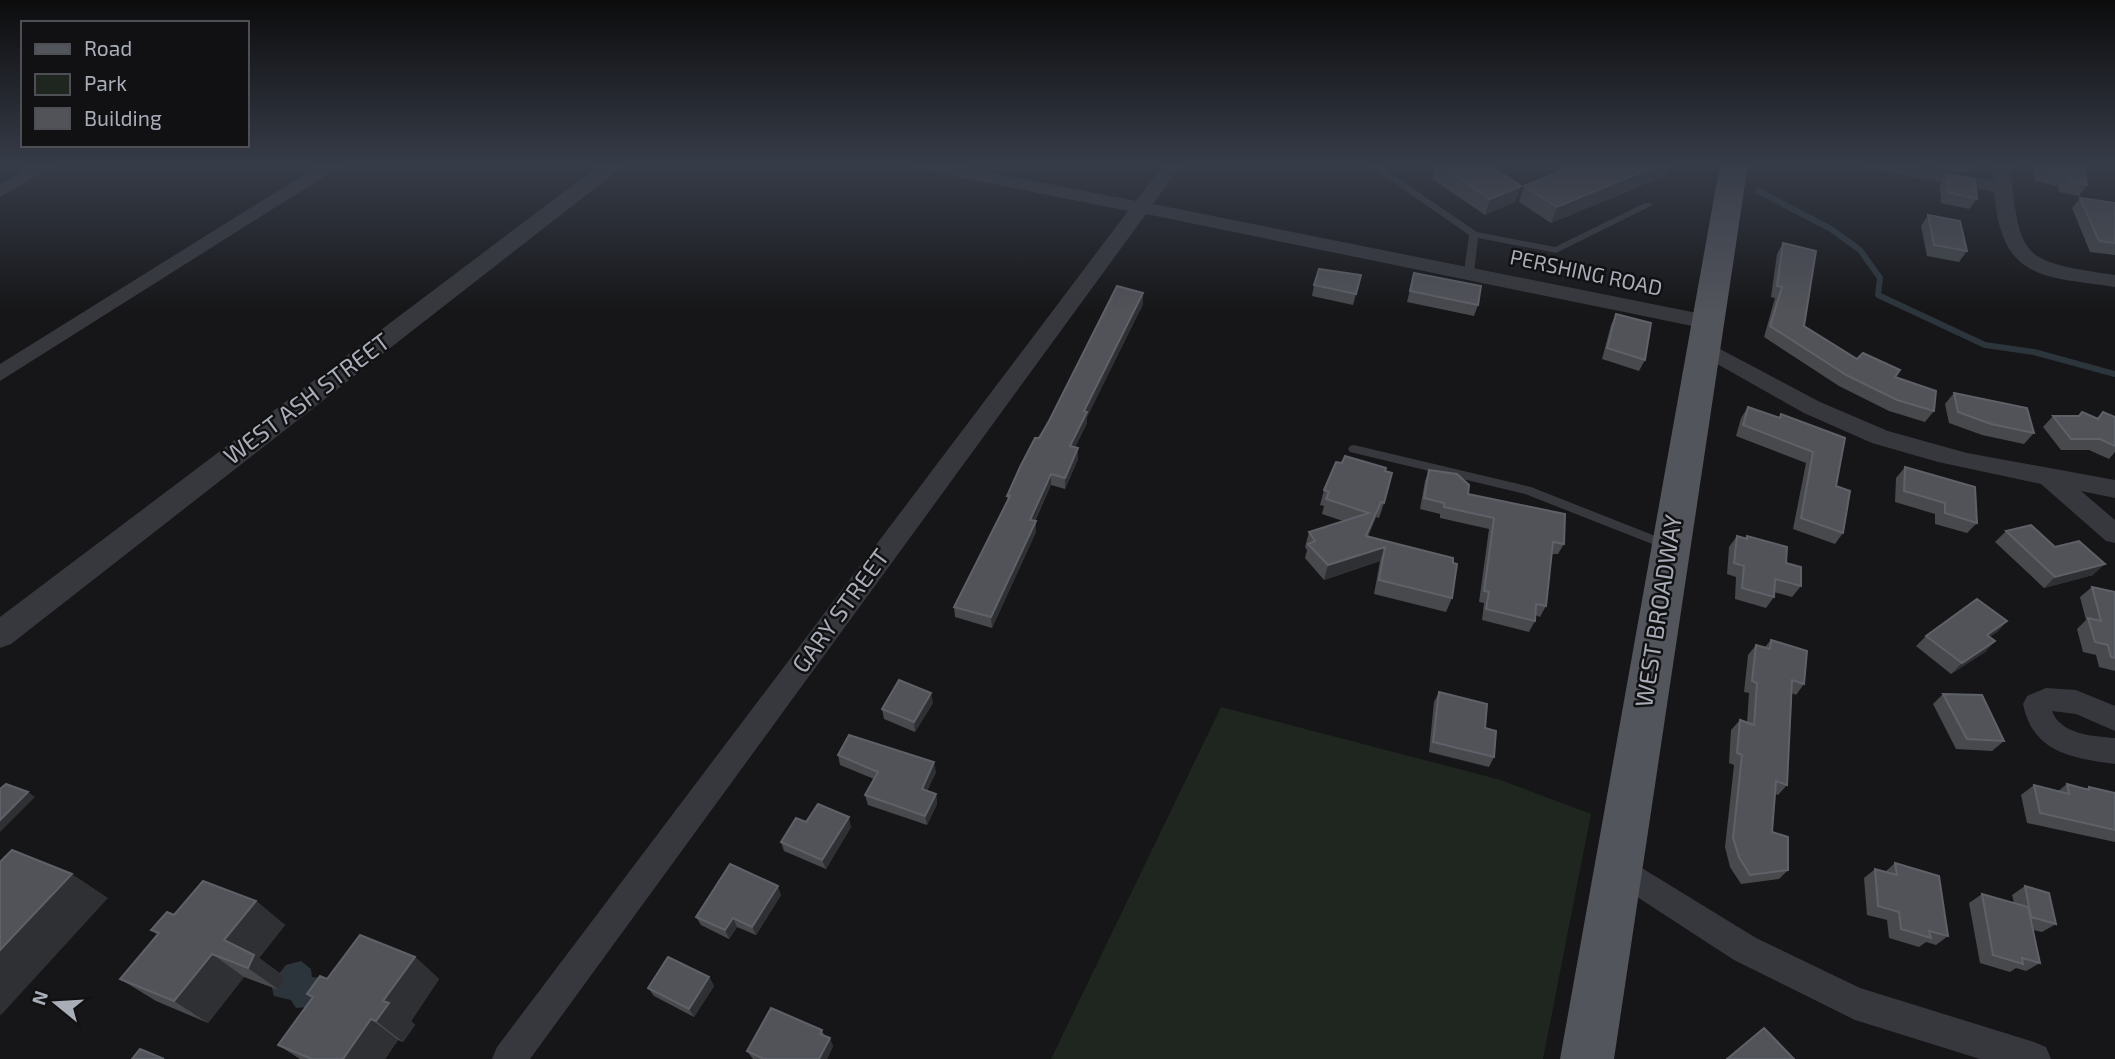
<svg xmlns="http://www.w3.org/2000/svg" width="2115" height="1059" font-family="'Exo 2',sans-serif">
<style>
.green{fill:#1e261f}
.water{fill:#2c353c}
.lines{fill:none;stroke-linecap:round;stroke-linejoin:round}
.stream{stroke:#2c353c;stroke-width:6}
.path{stroke:#3d3f44;stroke-width:3.5;stroke-dasharray:2.5 4.5;stroke-linecap:butt}
.service{fill:#37383d;fill-rule:evenodd}
.minor{fill:#37383d;fill-rule:evenodd}
.tertiary{fill:#37383d;fill-rule:evenodd}
.primary{fill:#53555c;fill-rule:evenodd}
.wall{fill:#47494d}
.shaded-wall{fill:#2f3033}
.building{fill:#525359;stroke:#5f6168;stroke-width:2}
.labels{text-anchor:middle;stroke-width:5;stroke-linejoin:round;paint-order:stroke}
.far-street-label{font-size:21px;fill:#a8adb8;stroke:#111113}
.street-label{font-size:24px;fill:#a8adb8;stroke:#111113}
</style>
<rect width="100%" height="100%" fill="#161618"/>
<path class="green" d="M1221 707 1501 780 1591 814 1543 1059H1051Z"/>
<path class="water" d="M301 961 311 969 312 977 321 978 309 1007 296 1008 291 1000 274 996 271 984 286 965Z"/>
<g class="lines">
<path class="stream" d="M1758 191 1831 229 1860 250 1880 278 1878 295 1985 345 2034 352 2115 374"/>
<path class="path" d="M1671 169 1673 164"/>
<path class="service" d="M1367 164H1377L1477 232 1555 247 1645 203H1651L1653 205 1556 253 1478 238 1474 272 1469 275 1464 272 1469 235Z
M1354 445 1531 487 1673 543 1675 546 1673 549H1665L1525 494 1350 452 1348 449 1350 446Z"/>
<path class="minor" d="M35 164H58L0 197V184Z
M321 164H344L0 381V364Z
M910 164H947L1136 201 1164 164H1182L1153 204 1707 315 1717 322 1707 329 1146 214 530 1059H492L497 1047 1128 211 919 169Z
M1861 164H1901L1993 181 1992 164H2010C2020 260 2020 261 2115 275V287C2040 276 2002 280 1994 192L1870 169Z
M1703 340 1820 402 1888 431 1967 453 2115 480V498L2081 491 2115 520V543L2106 541 2041 484 1938 462 1872 443 1804 413 1696 352 1692 347 1696 342Z
M2046 688 2076 690 2115 706V731L2076 714 2052 711C2061 735 2093 736 2115 738V764C2072 758 2033 753 2023 704L2027 696Z
M1619 854 1756 938 1860 988 2034 1042 2046 1047 2051 1059H1980L1855 1020 1734 960 1608 878 1604 868 1608 858Z"/>
<path class="tertiary" d="M601 164H626L11 644 0 648V617Z"/>
<path class="primary" d="M1720 164H1748L1614 1059H1560Z"/>
</g>
<path class="wall" d="M1437 164H1487L1515 202 1485 215 1432 179Z
M1939 164H1974L1966 173 1939 168Z
M2033 164H2087H2084L2087 185 2079 196 2059 192 2058 186 2035 181Z
M1947 174 1977 199 1969 209 1941 203 1940 185Z
M1665 176 1551 223 1519 202 1524 186Z
M2080 198 2115 203V255L2090 252 2072 208Z
M1928 215 1967 251 1959 262 1927 256 1921 226Z
M1783 243 1804 326 1857 359 1895 377 1934 411 1925 422 1889 411 1839 386 1764 337 1775 298 1771 297 1777 254Z
M1414 273 1478 305 1474 316 1407 302Z
M1361 275 1353 305 1312 296 1314 285Z
M1143 293V304L1087 417V423L1075 447 1078 459 1065 489 1051 485 1035 521 1036 532 992 628 955 617 954 607 1008 501 1007 496Z
M1616 314 1645 360 1639 371 1602 359 1611 325Z
M1954 393 2034 433 2024 444 1982 435 1949 423 1945 404Z
M1748 407 1779 417 1781 414 1845 438 1836 486 1843 533 1835 544 1793 529 1806 463 1736 436 1741 418Z
M2082 412 2097 418 2103 412 2115 417V452L2109 459 2089 450H2061L2043 427 2053 416H2078Z
M1342 463 1385 471 1384 503 1379 518 1376 517 1368 537 1452 598 1446 612 1374 594 1380 561 1324 580 1305 558 1307 550 1305 547 1309 532 1343 521 1322 514 1324 506 1320 505 1324 490Z
M1905 467 1977 523 1967 533 1935 524V514L1895 502 1896 478Z
M1429 470 1468 494 1564 544 1558 554H1552L1546 606 1540 617 1535 615V621L1529 632 1482 620 1484 603 1479 602 1489 529 1440 518V514L1420 509 1425 481Z
M2006 531 2055 547 2093 575 2044 588 1995 542Z
M1737 536 1745 538 1747 536 1786 563 1801 586 1792 597 1774 592V597L1766 608 1735 599 1736 577 1727 574 1729 547Z
M2092 587 2115 592V671L2099 667 2096 655 2083 652 2077 629 2086 620 2080 597Z
M2007 621 1997 632 1989 637 1995 641 1985 652 1951 674 1916 646 1926 636Z
M1771 640 1804 684 1796 695 1792 693 1787 785 1778 795 1775 794 1772 832 1788 870 1779 879 1741 884 1730 867 1725 847 1734 765 1729 763 1731 730 1740 720 1747 723 1749 693 1744 692 1748 655 1756 645 1765 647Z
M1439 692 1485 728 1494 757 1489 767 1429 752 1434 702Z
M1943 694 2004 741 1992 751 1956 749 1933 704Z
M933 703 915 732 884 719 882 709Z
M838 755 936 772 927 791 936 794 937 804 927 825 868 805 865 795 874 779 840 765Z
M2067 784 2085 789 2089 787 2115 793V842L2027 823 2021 795 2034 785 2058 791Z
M806 822 851 827 826 869 784 851 781 842Z
M1895 863 1948 936 1936 945 1926 942 1919 947 1889 938 1887 920 1867 915 1864 878 1875 869 1885 872Z
M2025 886 2056 924 2042 932 2033 930 2040 963 2026 971 2016 968 2010 972 1980 963 1969 903 1982 894 2014 903 2012 895Z
M781 895 756 935 737 927 729 939 701 925 696 917Z
M256 901 285 925 259 958 285 977 279 990 244 977 208 1023 156 1001 120 979 158 935 151 930 174 915Z
M415 957 439 979 411 1021 415 1025 403 1042 398 1040 385 1059H300L278 1045 312 998 307 994 327 979Z
M709 977 714 986 694 1017 654 996 648 988Z
M822 1030 824 1035 833 1046 827 1059H753L747 1051Z"/>
<path class="shaded-wall" d="M1661 164H1670L1665 176 1551 223 1557 207Z
M1521 186 1515 202 1485 215 1490 199Z
M1143 293V304L1087 417V423L1070 457V446L1084 411Z
M1078 448V459L1065 489V478Z
M1051 474V485L1030 530V520Z
M1381 502 1376 517 1362 551 1366 536Z
M1036 521V532L992 628 991 617Z
M1385 547 1380 561 1324 580 1328 565Z
M2105 564 2093 575 2044 588 2055 577Z
M2007 621 1997 632 1976 645 1987 635Z
M1995 641 1985 652 1951 674 1962 663Z
M931 693 933 703 915 732 914 722Z
M934 762 936 772 923 799 922 789Z
M28 792 35 797 0 832V820Z
M936 794 937 804 927 825 925 816Z
M849 817 851 827 826 869 822 860Z
M72 874 108 898 1 1015 0 1014V950Z
M778 886 781 895 756 935 752 927Z
M256 901 285 925 259 958 285 977 279 990 248 968 224 940Z
M733 918 737 927 729 939 725 930Z
M212 954 244 977 208 1023 174 1001Z
M415 957 439 979 411 1021 415 1025 403 1042 376 1021 383 1001Z
M709 977 714 986 694 1017 689 1009Z
M371 1019 398 1040 385 1059H343Z
M830 1038 833 1046 827 1059H819Z"/>
<path class="building" d="M1438 164H1487L1521 186 1490 199Z
M1577 164H1661L1557 207 1524 186Z
M2042 164H2084L2087 185 2067 181 2066 175 2043 170Z
M1947 174 1975 179 1977 199 1948 192Z
M2080 198 2115 203V243L2099 241Z
M1928 215 1960 221 1967 251 1934 245Z
M1783 243 1816 251 1804 326 1857 359 1863 353 1900 370 1895 377 1936 391 1934 411 1897 400 1846 375 1770 326 1782 287 1777 286Z
M1319 269 1361 275 1356 294 1314 285Z
M1414 273 1481 286 1478 305 1410 291Z
M1117 286 1143 293 1084 411 1087 412 1070 446 1078 448 1065 478 1051 474 1030 520 1036 521 991 617 954 607 1010 496H1007L1020 467 1035 438H1039L1049 421Z
M1616 314 1651 323 1645 360 1607 348Z
M1954 393 2027 408 2034 433 1991 424 1958 412Z
M1748 407 1780 418 1781 414 1845 438 1836 486 1850 491 1843 533 1801 518 1813 452 1743 425Z
M2082 412 2098 419 2103 412 2115 417V446L2100 439H2071L2053 416H2079Z
M1345 456 1386 468 1385 471 1392 473 1384 503 1381 502 1366 536 1453 558V563L1457 564 1452 598 1379 580 1385 547 1328 565 1308 544 1315 541 1309 532 1369 513 1326 499 1329 492 1324 490 1336 462 1342 463Z
M1905 467 1975 487 1977 523 1945 513V503L1904 491Z
M1429 470 1457 474 1469 485 1468 494 1565 514 1564 544 1553 542 1546 606 1536 604 1535 621 1486 609 1489 592 1484 591 1494 518 1444 507V503L1424 498Z
M2031 525 2055 547 2079 541 2105 564 2055 577 2006 531Z
M1737 536 1747 539V536L1787 547 1786 563 1801 567V586L1775 579 1774 597 1742 588 1744 566 1734 563Z
M2092 587 2115 592V658L2111 657 2108 645 2095 642 2088 618 2101 621Z
M1977 599 2007 621 1987 635 1995 641 1962 663 1926 636Z
M1771 640 1807 651 1804 684 1792 680 1787 785 1776 781 1772 832 1788 837V870L1750 875 1739 857 1733 838 1742 755 1737 753 1740 720 1754 725 1757 683 1752 681 1756 645 1770 649Z
M899 680 931 693 914 722 882 709Z
M1439 692 1487 704 1485 728 1496 731 1494 757 1433 742Z
M1943 694 1982 695 2004 741 1967 739Z
M849 735 934 762 922 789 936 794 925 816 865 795 878 772 838 755Z
M6 784 28 792 0 820V789Z
M2067 784 2089 790V787L2115 793V830L2040 813 2034 785 2069 794Z
M818 804 849 817 822 860 781 842 796 818 806 822Z
M12 850 72 874 0 950V862Z
M1895 863 1939 876 1948 936 1929 931 1931 938 1901 929 1899 912 1878 906 1875 869 1897 875Z
M730 864 778 886 752 927 733 918 725 930 696 917Z
M203 881 256 901 224 940 254 955 248 968 212 954 174 1001 120 979 159 933 151 930 167 912 174 915Z
M2025 886 2049 893 2056 924 2031 917Z
M1982 894 2028 907 2040 963 2022 958 2023 964 1993 955Z
M360 935 415 957 383 1001 389 1003 376 1021 371 1019 343 1059H312L278 1045 313 997 307 994 320 976 327 979Z
M668 957 709 977 689 1009 648 988Z
M771 1008 822 1030 820 1034 830 1038 819 1059H764L747 1051Z
M1764 1028 1794 1059H1727Z
M140 1049 164 1059H132Z"/>
<linearGradient id="sky" x2="0" y2="1"><stop stop-color="#0c0c0d"/><stop offset="0.53" stop-color="#363c48"/><stop offset="1" stop-color="#363c48" stop-opacity="0"/></linearGradient>
<rect width="2115" height="312" fill="url(#sky)"/>
<g class="labels">
<g class="far-street-label">
<text transform="translate(1586 273) rotate(12)" y="7">PERSHING ROAD</text>
</g>
<g class="street-label">
<text transform="translate(307 399) rotate(-37)" y="8">WEST ASH STREET</text>
<text transform="translate(841 611) rotate(-54)" y="8">GARY STREET</text>
<text transform="translate(1659 611) rotate(-81)" y="8">WEST BROADWAY</text>
</g>
</g>
<rect x="21" y="21" width="228" height="126" fill="#111113" stroke="#4d4f55" stroke-width="2"/>
<rect x="35" y="44" width="35" height="10" fill="#53555c" stroke="#4d4f55" stroke-width="2"/>
<text x="84" y="56" font-size="21" fill="#a8adb8">Road</text>
<rect x="35" y="74" width="35" height="21" fill="#1e261f" stroke="#4d4f55" stroke-width="2"/>
<text x="84" y="91" font-size="21" fill="#a8adb8">Park</text>
<rect x="35" y="108" width="35" height="21" fill="#525359" stroke="#4d4f55" stroke-width="2"/>
<text x="84" y="126" font-size="21" fill="#a8adb8">Building</text>
<g transform="translate(56 1003) rotate(288)" stroke="#111113" stroke-width="5" paint-order="stroke">
<path d="M0-5L12 26L0 18L-12 26Z" fill="#a8adb8"/>
<text y="-10" font-size="19" font-weight="bold" text-anchor="middle" fill="#a8adb8">N</text>
</g>
</svg>
